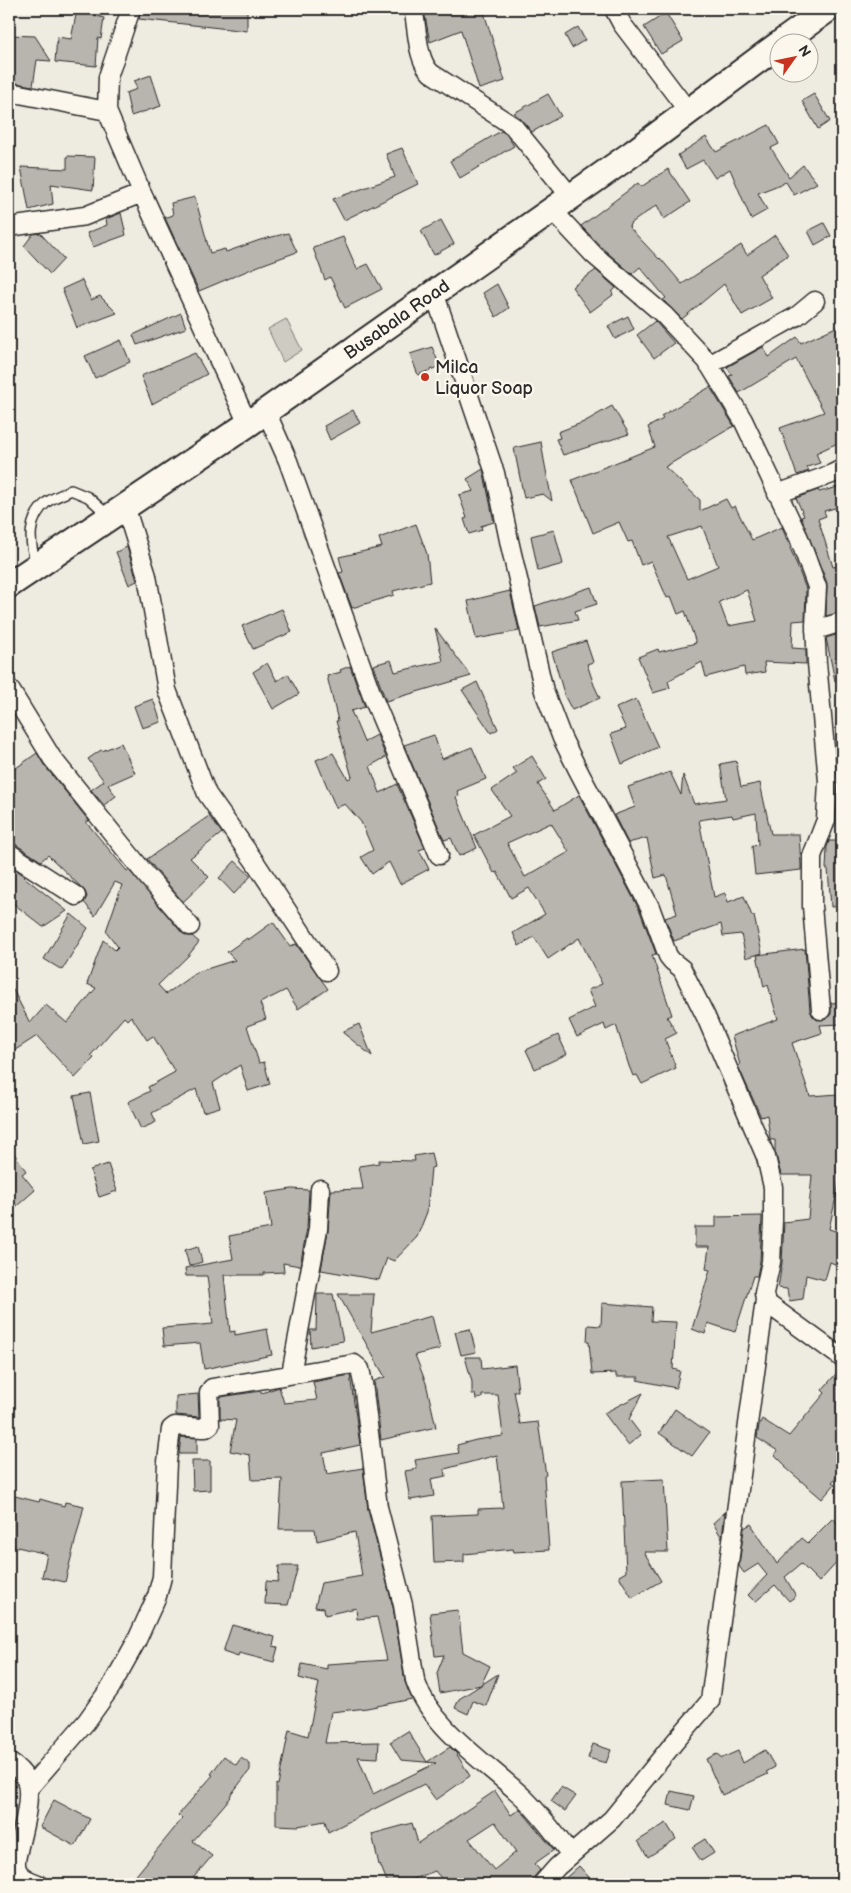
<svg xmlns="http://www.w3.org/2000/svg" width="851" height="1893" font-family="'Balsamiq Sans',sans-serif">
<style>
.green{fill:#cecbc2;stroke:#7c7b76}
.building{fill:#b8b5ae;stroke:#2b2b2b;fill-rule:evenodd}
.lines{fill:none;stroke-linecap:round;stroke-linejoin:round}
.lane-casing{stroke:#2b2b2b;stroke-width:12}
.street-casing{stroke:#2b2b2b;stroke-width:21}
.secondary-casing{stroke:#2b2b2b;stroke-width:29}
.lane{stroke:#fbf7ec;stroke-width:9}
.street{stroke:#fbf7ec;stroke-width:18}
.secondary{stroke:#fbf7ec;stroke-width:25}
.poi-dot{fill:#c8321e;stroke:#fbf7ec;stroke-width:2}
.labels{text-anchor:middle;stroke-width:4.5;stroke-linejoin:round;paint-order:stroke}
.street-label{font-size:18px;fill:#2b2b2b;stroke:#fbf7ec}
.poi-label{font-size:18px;fill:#2b2b2b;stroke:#fbf7ec;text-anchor:start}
</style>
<rect width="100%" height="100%" fill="#eeebe0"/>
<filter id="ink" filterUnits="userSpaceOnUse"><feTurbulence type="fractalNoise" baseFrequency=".02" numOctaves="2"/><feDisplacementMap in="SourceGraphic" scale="10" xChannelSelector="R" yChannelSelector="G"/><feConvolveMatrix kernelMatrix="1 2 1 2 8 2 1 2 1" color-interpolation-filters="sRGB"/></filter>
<g filter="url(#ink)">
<path class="green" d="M286 319 302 350 283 362 268 329Z"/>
<path class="building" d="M141 9H247V31L139 19Z
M431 9 433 14 452 9H483L505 81 479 89 461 30 430 42 424 11Z
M77 10 104 18 101 39 98 38 96 66 55 62 57 37 71 39Z
M666 13 683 41 661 54 644 27Z
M578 27 585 40 572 48 565 35Z
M9 35 35 36 51 61 37 60 33 86 9 82Z
M151 75 161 106 131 116 126 93 137 89 134 81Z
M548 94 561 116 532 132 521 119 514 113Z
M814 94 830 121 818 129 802 101Z
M769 125 779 144 771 148 789 177 803 165 817 183 794 195 786 182 758 193 767 210 751 219 730 169 715 178 703 160 686 169 678 155 706 137 716 152Z
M501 131 506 134 514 146 460 178 450 161Z
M402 148 418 184 344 220 333 199 395 177 386 154Z
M67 156 95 157 93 190 51 184 53 204 29 210 21 167 67 169Z
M668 169 690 202 664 219 657 205 630 224 629 227 659 259 660 258 682 284 741 245 747 255 775 235 788 255 759 275 772 298 742 315 724 284 682 319 663 300 666 298 640 267 632 274 601 247 581 226 638 183 641 187Z
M195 197 210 253 225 249 226 252 260 240 288 233 297 252 261 265 199 291 165 218 173 215 171 203Z
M121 213 126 235 93 247 87 233 107 225 106 219Z
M441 220 454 244 434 255 421 231Z
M824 223 831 236 815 245 808 231Z
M40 233 64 259 50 274 24 246 33 234Z
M343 237 357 269 368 264 382 289 345 308 330 277 325 280 313 248Z
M596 270 616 288 612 292 613 295 590 312 572 287Z
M82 280 91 300 100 296 117 313 77 328 62 289Z
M497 284 509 308 496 317 483 293Z
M181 313 186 328 137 345 133 335Z
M628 316 634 329 615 339 608 326Z
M655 321 674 343 654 358 637 335Z
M836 327 842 336V441L816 453 820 463 807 467 809 471 797 475 780 428 824 412 796 359 739 393 729 376 732 375 727 367 763 347 769 357 797 337 801 343Z
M121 340 130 362 95 378 85 356Z
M432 347 440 366 418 375 410 354Z
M195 353 207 374 152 404 141 376Z
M710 387 734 426 665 467 700 500V511L726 499 731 508 735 506 752 540 782 527 806 589 805 620 793 621 792 648 806 649V664L764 662 765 672 745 675 744 667 706 677 702 662 668 681 670 688 653 693 638 657 658 649 659 652 696 643 685 611 678 614 671 596 667 598 651 561 641 565 632 541 628 542 619 522 593 533 572 480 655 447 648 427 663 419 661 416ZM702 526 718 566 687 579 668 537ZM747 590 757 621 728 626 719 602Z
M612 406 629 434 563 455 556 439 560 438 558 432 584 422Z
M353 410 360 423 330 440 324 426Z
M541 442 544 460 552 501 543 494 524 498 514 448Z
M483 469 494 522 481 526 482 530 469 534 464 519 467 518 459 495 474 491 467 479Z
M842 486V506L824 511 826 516 818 519 833 567 842 565V612L826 616 827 583 801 517 804 516 796 498 818 490 819 492Z
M416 524 427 554 430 582 393 591 394 595 352 608 339 573 343 572 339 557 382 547 379 538Z
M554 530 563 564 538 571 531 536Z
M127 547 137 581 129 585 116 552Z
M591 587 597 604 575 611 578 620 540 627 535 606Z
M510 591 519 631 476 639 468 601Z
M282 609 292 632 253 649 242 626Z
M435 628 471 676 386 701 373 665 391 660 395 672 443 661Z
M842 633V680L835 681 826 638Z
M586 641 593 662 587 664 594 685 600 698 572 710 565 697 552 652Z
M267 663 277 681 288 674 299 694 273 709 253 672Z
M350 666 365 707 351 711 364 742 377 735 386 757 370 766 380 793 397 784 425 848 419 850 429 869 400 884 389 862 372 874 361 857 373 850 361 822 345 804 336 808 316 760 333 753 348 779 352 777 336 721H338L327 676 341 672 340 670Z
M477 682 498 729 491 733 462 690Z
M153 699 161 722 142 728 134 706Z
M636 699 658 747 622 764 611 734 626 729 616 708Z
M434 735 442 759 472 747 486 779 457 791 459 796 456 797 477 848 459 856 451 838 444 840 404 745Z
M121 743 135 773 108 785 116 796 104 805 91 790 104 781 88 759 101 750 102 751Z
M37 753 44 765 89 821 86 822 127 871 129 870 182 933 187 936H192L199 942 188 956 158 985 166 994 197 972 235 960 227 952 247 938 248 940 273 922 290 946 296 944 328 989 298 1009 286 990 260 1003 266 1019 247 1026 259 1063 264 1062 270 1084 248 1091 240 1065 213 1083 220 1107 203 1112 196 1089 152 1113 156 1122 141 1129 128 1102 150 1091 148 1087 175 1072 153 1036 147 1040 131 1016 127 1020 124 1017 91 1055 94 1058 75 1078 37 1036 9 1054V982L30 1023 46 1005 67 1023 96 988 87 984 103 940 115 950 118 947 106 931 122 885 115 882 95 916 84 902 87 897 85 891 48 855 41 861 15 844 9 842V773Z
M532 756 546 779 538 784 555 810 579 795 640 911 656 954 652 955 672 1015 667 1017 677 1033 665 1039 676 1068 642 1084 637 1075 633 1076 629 1066 616 1025 606 1030 604 1024 577 1037 569 1020 595 1007 588 990 602 984 579 938 548 959 534 937 519 946 513 933 545 914 529 888 511 898 497 872 494 873 474 835 510 816 492 790 517 773 513 768ZM551 823 569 852 525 877 507 843Z
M736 761 741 787 760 783 771 834H799L801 865V870L755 875 752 846 758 845 756 813 733 818 732 815 699 820 714 897 725 893 728 902 744 896 752 916H754L762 953 746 958 741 934 723 936 721 924 674 941 665 918 677 914 666 875 655 878 647 838 628 843 614 815 635 807 628 787 670 772 681 795 683 775 694 804 726 799 720 764Z
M209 816 222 833 190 858 209 877 183 902 147 859Z
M829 841H842V906L831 907 828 869H826L827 847Z
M235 861 251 876 234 894 219 878Z
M9 865 25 876 24 877 67 911 43 927 9 900Z
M71 914 88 928 62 970 44 959Z
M805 949 810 1011 813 1016 817 1020 827 1019 831 1014V1003L842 1002V1024L820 1025 822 1033 792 1043 810 1096 839 1094 842 1124V1170L829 1229 842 1233V1267L830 1262 825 1280 806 1275 803 1299 789 1301 787 1289 778 1288 782 1263 784 1222 808 1219 812 1175H781L775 1151V1140H770V1138L767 1115 761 1117 738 1066 740 1065 732 1036 778 1019 768 985 764 987 757 955Z
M359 1024 372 1056 342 1032Z
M558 1035 567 1054 535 1069 526 1050Z
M90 1093 99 1141 84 1144 74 1096Z
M9 1146 26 1171 22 1174 35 1190 9 1213Z
M431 1153 434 1167 431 1168 427 1212 417 1237 394 1261 387 1258 379 1280 321 1270 328 1231 331 1190 363 1189 359 1166 379 1163V1160L415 1161 414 1156Z
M108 1164 117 1191 99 1197 90 1170Z
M292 1189 309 1190 307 1228 300 1266 283 1263 284 1272 264 1273V1275H224L230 1332 235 1331V1335L267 1329 272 1355 204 1369 200 1343 164 1346 162 1328 213 1324 207 1276H186L185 1268 233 1259 229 1236 271 1228 266 1193Z
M762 1216 760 1261 757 1276H753L735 1332 708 1323 705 1334 692 1329 710 1270 706 1269 709 1247H695V1227H716V1217Z
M198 1246 202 1262 189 1266 185 1250Z
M317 1294H333L343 1341 311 1347 310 1330H316Z
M338 1294H374L371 1332 432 1316 440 1349 415 1355 426 1383 436 1427 381 1440 374 1381 385 1377Z
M602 1303 652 1307 651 1321 676 1322 673 1369 680 1371 676 1388 637 1380 639 1377H616V1373L592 1374 589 1342H587L588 1325 601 1326Z
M470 1329 476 1352 461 1355 455 1332Z
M465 1357H481L482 1369 515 1365 518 1391H514L520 1424 538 1422 546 1475 544 1476 549 1550 514 1552 513 1549 464 1554V1562L434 1563 432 1516 478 1514V1509L503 1508 497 1455 445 1469 446 1476 431 1479 434 1496 410 1500 405 1471 417 1469 415 1460 459 1453 457 1445 476 1440 503 1436 498 1395H482V1398L476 1399 475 1394H472V1382Z
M841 1368H842V1471L832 1482 835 1484 822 1499 785 1467 786 1466 774 1454 778 1451 757 1438 759 1425 762 1419 789 1436 825 1393 822 1390Z
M350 1375 360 1445 323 1453 327 1474 363 1468 368 1510 393 1607 405 1682 412 1699 367 1708 331 1712 325 1743 379 1742 378 1758 358 1757 373 1794 436 1763 401 1760 390 1742 408 1731 427 1762 450 1747 456 1753 470 1776 436 1800 424 1784 328 1832 325 1821 298 1826 276 1825V1784L278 1785 289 1730 308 1736 319 1683 299 1678 302 1664 327 1669V1664L387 1660 377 1617 357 1619 356 1608 325 1615 324 1608 315 1607 321 1583 362 1576 355 1532 317 1541 315 1529H279L282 1479 252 1480 250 1455 230 1451 236 1420 220 1419V1397L261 1391 262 1393 279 1387 284 1403 317 1400 313 1382Z
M643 1393 629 1419 641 1435 628 1445 604 1413Z
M198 1394 199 1417 176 1415V1396Z
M675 1409 709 1433 692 1456 659 1433Z
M181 1437 197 1438V1454H179Z
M192 1461H210V1490L193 1491Z
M664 1479 668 1552H644L661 1581 632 1598 619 1576 626 1572 622 1481Z
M15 1496 39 1502 40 1499 64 1506 65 1502 84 1506 65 1582 42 1577 47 1554 9 1545V1526Z
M725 1512 722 1538 713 1523Z
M833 1518 842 1528V1557L819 1582 801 1564 785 1577 796 1596 789 1601 775 1585 755 1602 748 1595 767 1575 758 1564 744 1573 739 1566 744 1528 751 1524 777 1564 802 1538 808 1543Z
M279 1566H298L288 1605 265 1604 266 1581 278 1582Z
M458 1610 463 1652 490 1666 481 1685 440 1693 437 1673 444 1655 435 1656 430 1613Z
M232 1625 275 1637 273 1646 278 1647 274 1662 239 1653 238 1657 223 1652Z
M498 1674 486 1706 473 1701 468 1714 455 1708 459 1699Z
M593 1744 611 1750 606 1763 588 1758Z
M765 1750 775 1767 766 1772 768 1774 722 1795 706 1759 717 1754 722 1758 738 1751 743 1763Z
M224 1756 236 1765 241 1758 250 1764V1770L230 1796 231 1797 193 1841 212 1856 188 1884H129L182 1819 178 1815 213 1775 211 1774Z
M561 1787 576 1796 565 1811 551 1801Z
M495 1791 511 1815 520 1809 554 1850 534 1864 540 1870 534 1877 532 1884H446L435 1871 411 1880 412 1884H388L380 1864 379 1865 372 1834 412 1823 418 1843ZM495 1822 516 1852 494 1870 469 1839Z
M671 1791 694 1796 690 1810 668 1805Z
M54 1800 90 1819 75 1846 40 1827Z
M666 1823 676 1839 648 1857 638 1841Z
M705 1839 714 1853 701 1861 692 1847Z
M579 1866 595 1884H559Z"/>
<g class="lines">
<defs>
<path id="lane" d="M36 564C29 541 27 519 47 502 54 497 64 494 71 490L88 497 108 515"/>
<path id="street" d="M131 9 108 77 107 111 142 193 248 424
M413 9C418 28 416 59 431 73L513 126 571 197
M614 9 622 24 688 111
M9 92 107 111
M552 210 594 255 664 315 707 361 743 420 799 538 817 587 815 626 817 663 828 781 826 820 812 856V906L821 1010
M9 227 85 216 142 193
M434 292 495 473 510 545 544 691 562 738 578 770 650 907 668 956 672 961 682 969 706 1017 766 1157 773 1187V1221L771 1262 764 1293 765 1300 710 1701 673 1744 612 1819 557 1867 542 1884
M709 365 797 316 815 301
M266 411 288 461 373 698 439 855
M777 494 832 474 842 469
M125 506 147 576 167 690 207 794 255 862 327 971
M815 630 842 622
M9 688 52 758 146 875 190 926
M9 853 76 896
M765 1300 768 1304 842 1358
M291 1374 318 1229 320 1189
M9 1762C15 1766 22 1771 25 1778 33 1792 23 1830 19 1846 18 1853 14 1862 17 1869 20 1878 31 1881 38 1884
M29 1788 86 1722 111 1687 136 1642 157 1596 162 1577 167 1462 171 1429 175 1426 202 1428H206L210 1425 209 1393 212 1388 354 1364 360 1369 363 1383 378 1507 403 1605 415 1680C431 1729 489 1764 525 1799 542 1816 557 1836 571 1855"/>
<g id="secondary">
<path d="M782 42 828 9"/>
<path id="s1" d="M9 585 248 424 633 153 778 45"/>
</g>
</defs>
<use href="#lane" class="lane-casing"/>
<use href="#street" class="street-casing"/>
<use href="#secondary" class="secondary-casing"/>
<use href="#lane" class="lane"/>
<use href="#street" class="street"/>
<use href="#secondary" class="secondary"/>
</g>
</g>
<circle class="poi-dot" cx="425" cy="377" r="5"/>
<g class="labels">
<g class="street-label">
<text dy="6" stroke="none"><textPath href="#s1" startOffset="470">Busabala Road</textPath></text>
</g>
<g class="poi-label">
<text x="435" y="373">Milca<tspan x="435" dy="21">Liquor Soap</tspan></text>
</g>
</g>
<rect width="851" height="1893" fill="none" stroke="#fbf7ec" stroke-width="30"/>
<rect x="15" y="15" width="821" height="1863" fill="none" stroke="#2b2b2b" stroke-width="2" filter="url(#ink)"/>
<g transform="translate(794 58) rotate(57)"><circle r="24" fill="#fbf7ec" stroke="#a8a59f"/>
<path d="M0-4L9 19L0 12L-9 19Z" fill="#c8321e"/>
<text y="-8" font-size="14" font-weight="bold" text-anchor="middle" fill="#2b2b2b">N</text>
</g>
</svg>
